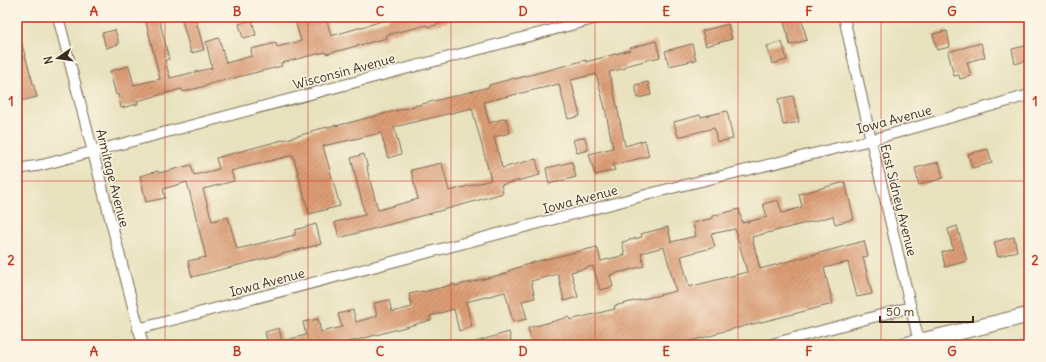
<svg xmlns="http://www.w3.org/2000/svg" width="1046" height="362" font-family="Delius,sans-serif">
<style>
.industrial{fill:url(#industrial-grid)}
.building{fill:url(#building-hatch);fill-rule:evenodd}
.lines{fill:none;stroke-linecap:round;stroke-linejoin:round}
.street-casing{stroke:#786a56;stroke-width:12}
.secondary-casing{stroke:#786a56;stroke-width:17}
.street{stroke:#fff;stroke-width:10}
.secondary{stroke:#fff;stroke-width:15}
.grid{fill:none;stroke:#c8321e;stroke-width:1;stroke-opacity:0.55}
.labels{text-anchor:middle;stroke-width:3;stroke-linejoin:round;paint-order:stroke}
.street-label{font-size:13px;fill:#3b2a1e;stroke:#fcf5e5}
.neatline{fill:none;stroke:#c8321e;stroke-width:1.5}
.grid-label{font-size:13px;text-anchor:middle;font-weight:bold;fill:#c8321e}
</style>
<defs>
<pattern id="industrial-grid" width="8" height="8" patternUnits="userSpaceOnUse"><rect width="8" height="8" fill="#d1bfbe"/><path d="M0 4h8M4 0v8" fill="none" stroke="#b4a4a3"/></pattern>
<pattern id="building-hatch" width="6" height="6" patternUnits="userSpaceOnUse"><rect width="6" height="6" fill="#dc9d75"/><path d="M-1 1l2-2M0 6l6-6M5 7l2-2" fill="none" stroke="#b4805f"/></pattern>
</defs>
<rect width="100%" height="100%" fill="#fcf5e5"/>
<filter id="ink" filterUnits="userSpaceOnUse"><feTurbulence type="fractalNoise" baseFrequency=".025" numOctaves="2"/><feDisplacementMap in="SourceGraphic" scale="8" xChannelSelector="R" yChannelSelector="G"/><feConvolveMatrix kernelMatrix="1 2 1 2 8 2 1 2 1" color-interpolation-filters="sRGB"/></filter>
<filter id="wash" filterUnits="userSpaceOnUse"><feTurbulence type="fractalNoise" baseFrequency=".012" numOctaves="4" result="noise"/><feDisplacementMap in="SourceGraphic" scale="16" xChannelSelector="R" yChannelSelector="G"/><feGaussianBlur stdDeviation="0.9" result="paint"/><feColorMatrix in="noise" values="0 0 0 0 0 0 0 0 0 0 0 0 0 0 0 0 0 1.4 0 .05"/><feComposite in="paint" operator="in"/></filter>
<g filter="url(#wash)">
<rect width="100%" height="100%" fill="#e8e1bd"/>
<path class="industrial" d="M1029 333V345H982Z"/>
<g id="blocks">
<path class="building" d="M181 17H195L204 50 191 53Z
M294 17H326L331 36 389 19 388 17H454V20L428 27 427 25 386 35 387 38 326 54 325 52 281 63 282 66 209 84V85L183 92 182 89 137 101 138 104 121 108 118 94 116 95 110 71 129 66 134 85 160 79 146 22 159 18 169 59 165 60 170 78 212 68 206 42 219 38 226 63 252 56 251 49 276 43 277 47 301 41Z
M783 17H801L807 40 790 45Z
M252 20 256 35 243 38 239 24Z
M728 24 732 39 706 46 702 31Z
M115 30 119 44 106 48 102 33Z
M947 31 950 47 937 50 933 34Z
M17 38H20L37 97 21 101 17 83Z
M656 41 660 57 625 66 626 68 609 72 617 106 625 146 645 140 649 156 613 165 615 170 595 175 589 154 613 148 605 108 596 74 571 80 580 116 568 119 559 84 484 102 489 123 506 118 510 133 494 137 502 168 536 159 540 175 501 185 503 193 469 203 339 238 335 222 365 215 351 158 364 154 368 169H367L378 210 418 199 411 170 442 163 449 191 491 180 472 108 394 127 401 154 388 158 381 133 323 146 340 206 309 214 293 155 231 171 234 181 203 189 212 221 228 217 237 249 295 235V230L316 224 321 244 192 277 188 261 206 257 187 182 163 189 165 198 146 202 140 176 158 171 159 173 191 165 194 175 219 169 216 158 312 132 311 131 336 125V126L489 87V85L515 78V79L586 60V62L630 50V48Z
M782 42 787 60 772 64 767 46Z
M981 43 985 57 967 62 971 76 960 79 959 75 954 76 948 52Z
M692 44 696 60 669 66 665 51Z
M1029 45V60L1015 64 1012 49Z
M648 82 651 95 638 98 635 85Z
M793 96 799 122 783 125 778 99Z
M727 111 733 139 717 142 714 128 678 137 674 122 700 115 701 117Z
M585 137 588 150 577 153 573 140Z
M988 149 992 163 972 168 968 154Z
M572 162 576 177 549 184 546 168Z
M939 162 943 178 919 185 915 168Z
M845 182 854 219 835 224 833 216 752 237 760 269 864 241 868 256 863 257 872 294 857 297 848 262 824 268 833 304 717 333V334L676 345H532L528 328 569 317 570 320 615 309 614 306 676 291 664 247 641 253 644 266 610 275 613 287 600 290 593 266 571 272 578 297 564 301 558 274 531 281 535 298 522 301 527 319 513 322 505 292 466 302 472 327 459 331 454 309 430 316 431 320 339 345H268L265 332 279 328 282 341 306 335 303 322 318 319 321 332 342 327 338 314 353 310 356 322 377 316 374 303 389 300 392 312 412 307 409 294 424 291V292L455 284V286L508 273V271L534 262 597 247 601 261 625 255 622 242 642 237 641 234 668 227 671 242 696 236 693 223 713 218V216L739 209 742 223 767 217 763 204 778 200 782 213 802 207 799 194ZM735 229 747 272 689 287 681 256 715 247 711 234Z
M957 226 967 261 945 267 942 252 953 249 948 229Z
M1014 237 1017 251 998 257 994 242Z
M509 332 512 345H475V342Z"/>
</g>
</g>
<g filter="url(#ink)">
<use href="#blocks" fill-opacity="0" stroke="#786a56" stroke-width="1"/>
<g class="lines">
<defs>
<path id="street" d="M58 17 143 345
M844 17 871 140 919 342
M17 169 42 165 601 17
M138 329 676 187 871 140 1029 95
M768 345 911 307"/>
<path id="secondary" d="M905 345 1029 315"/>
</defs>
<use href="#street" class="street-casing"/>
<use href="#secondary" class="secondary-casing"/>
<use href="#street" class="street"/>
<use href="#secondary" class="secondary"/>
</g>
</g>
<path class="grid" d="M165 17V345M308 17V345M451 17V345M595 17V345M738 17V345M881 17V345M17 181H1029"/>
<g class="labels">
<g class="street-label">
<text transform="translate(344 71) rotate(-15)" y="5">Wisconsin Avenue</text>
<text transform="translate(894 119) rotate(-15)" y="5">Iowa Avenue</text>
<text transform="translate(113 178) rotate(76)" y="5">Armitage Avenue</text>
<text transform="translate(580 199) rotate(-15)" y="5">Iowa Avenue</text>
<text transform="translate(899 200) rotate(76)" y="5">East Sidney Avenue</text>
<text transform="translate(267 282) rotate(-15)" y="5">Iowa Avenue</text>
</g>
</g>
<rect width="1046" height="362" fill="none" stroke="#fcf5e5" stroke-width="44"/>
<g transform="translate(58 58) rotate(257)" stroke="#fcf5e5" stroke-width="3" paint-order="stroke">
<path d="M0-3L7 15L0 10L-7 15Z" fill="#3b2a1e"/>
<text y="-6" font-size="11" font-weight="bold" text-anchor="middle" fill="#3b2a1e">N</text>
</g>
<path d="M880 316v6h93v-6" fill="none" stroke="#3b2a1e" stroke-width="2"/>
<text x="886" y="316" font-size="12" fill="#3b2a1e" stroke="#fcf5e5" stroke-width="3" paint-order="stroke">50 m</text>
<rect x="22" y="22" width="1002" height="318" class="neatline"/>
<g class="grid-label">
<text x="94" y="16">A</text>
<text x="237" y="16">B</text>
<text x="380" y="16">C</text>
<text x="523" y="16">D</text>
<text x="666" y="16">E</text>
<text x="809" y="16">F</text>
<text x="952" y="16">G</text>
<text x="11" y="106">1</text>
<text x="1035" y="106">1</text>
<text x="11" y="265">2</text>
<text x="1035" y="265">2</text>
<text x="94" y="356">A</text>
<text x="237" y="356">B</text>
<text x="380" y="356">C</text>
<text x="523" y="356">D</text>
<text x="666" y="356">E</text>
<text x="809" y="356">F</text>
<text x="952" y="356">G</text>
</g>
</svg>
